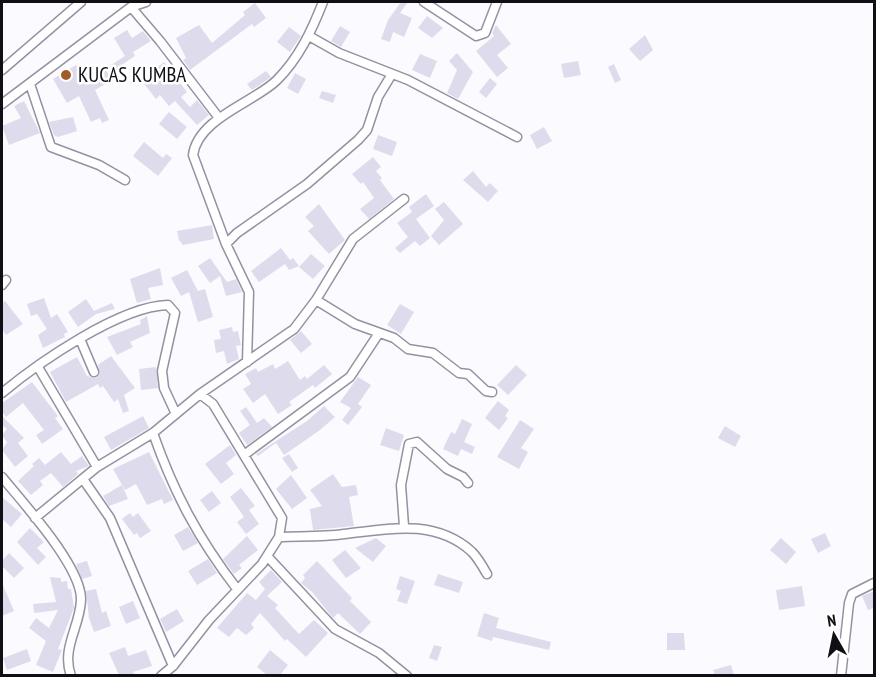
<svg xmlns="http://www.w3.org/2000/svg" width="876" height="677" font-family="'PT Sans Narrow',sans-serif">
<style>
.building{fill:#dedcec}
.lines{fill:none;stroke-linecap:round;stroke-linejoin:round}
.minor-casing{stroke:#9491a1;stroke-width:11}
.minor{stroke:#fff;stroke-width:8}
.poi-dot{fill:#a05d2b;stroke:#fff;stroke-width:2}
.labels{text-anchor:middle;stroke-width:5;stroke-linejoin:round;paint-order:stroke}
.poi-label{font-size:21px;fill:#100f15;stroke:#fff;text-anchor:start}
</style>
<rect width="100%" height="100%" fill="#fbfafe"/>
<path class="building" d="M401 2H408L400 13 412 18 404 37 393 32 390 42 381 39 388 20Z
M255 3 266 18 254 27 252 24 190 70 183 60 186 58 176 38 199 25 212 43 245 15 243 12Z
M427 16 443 28 432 38 418 28Z
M496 25 511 44 497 55 508 68 497 77 476 51 494 36 492 33Z
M340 26 350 32 341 47 331 41Z
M289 27 301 36 290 52 277 42Z
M127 30 132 38 143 31 151 41 133 52 135 56 111 72 108 67 125 56 114 38Z
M645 35 653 50 640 61 629 49Z
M457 53 473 72 458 99 447 93 457 70 449 61Z
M420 54 437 61 430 78 412 70Z
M578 61 581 75 564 78 561 64Z
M164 62 187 92 181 97 190 107 197 100 209 115 197 125 175 101 169 106 160 95 156 99 141 80Z
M614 64 621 80 615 83 608 67Z
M76 65 81 73 90 68 95 77 106 70 112 80 95 90 109 120 102 123 100 118 91 122 79 96 67 103 53 79Z
M266 71 271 77 252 90 247 84Z
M295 73 306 79 298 94 287 88Z
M490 78 497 84 486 98 479 92Z
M322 91 336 95 333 103 319 98Z
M24 101 40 133 9 145 2 126 21 118 14 106Z
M169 112 187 127 177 139 159 124Z
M73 117 77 131 58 137 54 135 49 122Z
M544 127 552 141 537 149 530 135Z
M378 135 397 142 392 156 373 149Z
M144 142 163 158 166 154 172 158 158 176 133 156Z
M373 157 381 167 376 171 382 178 380 180 394 199 369 219 360 209 374 198 363 182 361 184 352 174Z
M473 171 486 187 490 183 498 191 488 202 463 180Z
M426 194 434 206 416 219 430 238 420 246 415 241 400 253 395 248 408 237 397 223 412 212 409 207Z
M444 202 463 224 439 245 431 236 444 220 435 209Z
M319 204 345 240 329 254 308 231 314 226 305 217Z
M212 225 214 239 183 245 179 240 177 231Z
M281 248 290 260 293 258 299 266 289 270 285 264 259 282 251 271Z
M311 254 325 266 313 279 299 267Z
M210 258 227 282 236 279 242 292 226 296 220 276 210 283 198 266Z
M160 268 163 285 148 288 151 299 137 303 130 279Z
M187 270 198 291 205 289 213 317 198 322 189 292 181 296 171 278Z
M44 298 51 318 57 314 68 332 64 334 65 337 43 348 38 335 47 329 37 314 31 316 27 304Z
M86 299 94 311 112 303 115 309 96 314 78 327 68 312Z
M5 301 23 324 6 335 2 329V304Z
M400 304 414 312 401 334 387 325Z
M147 316 150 333 130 342 133 347 117 355 107 337 141 324 140 320Z
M232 327 233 332 238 331 241 345 236 346 239 359 227 364 224 351 216 353 214 340 221 339 219 330Z
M301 331 312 344 301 353 290 340Z
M111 356 135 388 124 395 129 411 123 413 118 399 114 402 103 386 100 388 98 384 66 402 50 372 77 357 87 376 96 378 100 373 98 365Z
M288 361 300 380 305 376 307 379 324 365 332 374 315 388 313 385 289 402 292 405 278 414 265 394 253 403 243 389 251 384 245 374 256 368 258 372 273 364 275 369Z
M516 365 527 375 508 395 497 385Z
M156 367 158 388 141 390 139 369Z
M358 377 371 385 358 404 362 407 348 425 342 420 351 408 340 402Z
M32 382 58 416 55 418 63 429 42 444 36 435 44 430 23 403 6 417 2 411V403Z
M498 401 509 410 505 416 508 418 499 430 485 418Z
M324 406 335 417 320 430 284 455 276 443 258 456 256 454 307 421Z
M246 407 257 423 264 418 272 427 247 445 239 433 250 425 240 411Z
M2 416 24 438 18 443 28 456 15 467 2 450 7 442 2 435 7 429 2 425Z
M143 416 149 428 111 450 104 437Z
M462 419 472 424 464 442 475 447 472 454 461 449 458 456 443 449 451 432 455 434Z
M520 420 534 429 521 448 528 452 519 469 497 457Z
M725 426 741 436 735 447 718 438Z
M386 428 404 435 399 451 380 445Z
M230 445 236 455 226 463 234 474 221 484 205 464Z
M61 452 71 464 82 456 89 466 76 471 78 474 63 487 51 473 40 481 43 485 31 495 18 481 34 466 32 464 39 458 45 465Z
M149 452 173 500 164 504 162 499 147 505 136 484 125 490 113 469Z
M289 454 298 468 292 472 282 458Z
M333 474 342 487 356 485 358 495 349 497 354 526 313 530 310 509 322 506 310 490Z
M291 475 307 498 292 509 276 489Z
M122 485 128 499 109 506 103 496Z
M241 488 255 506 249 510 259 524 246 534 237 522 244 517 230 497Z
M212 491 221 503 209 512 200 500Z
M2 497 22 514 11 527 2 519Z
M130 513 133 517 138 513 151 531 140 538 137 533 134 535 122 519Z
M188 527 198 543 183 551 174 535Z
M30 528 44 542 37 548 46 557 38 565 17 542Z
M825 533 831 546 818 553 811 539Z
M247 536 258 550 239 565 242 568 234 574 223 559Z
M376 538 386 546 373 562 355 548Z
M781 538 796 552 786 564 770 550Z
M345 550 361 568 346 578 332 560Z
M9 553 24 568 14 578 2 566V561Z
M208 559 217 573 197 585 188 571Z
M87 561 92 576 82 579 76 564Z
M317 561 352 598 350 601 371 622 360 634 338 613 333 618 312 592 301 583 305 578 303 575Z
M271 570 282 582 267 596 278 605 275 608 299 634 314 620 328 633 306 657 287 639 285 641 260 613 251 624 254 628 246 635 237 628 229 637 217 628 247 593 256 600 265 589 259 582Z
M438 574 463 582 459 593 434 585Z
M400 576 415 581 407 604 397 601 401 591 396 589Z
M50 577 61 578V582L67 581 68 589H71L74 608 58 649 62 650 53 672 36 665 46 641 29 628 36 618 49 628 58 610 34 613 33 604 56 602Z
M2 583 14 611 2 616Z
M802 586 805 606 779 610 776 590Z
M96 589 102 613 106 611 111 626 94 632 89 618 86 591Z
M874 591V608L868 610 862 596Z
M133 601 140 618 126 624 119 607Z
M177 609 184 621 166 632 160 619Z
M484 613 499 618 496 628 551 642 549 650 493 637 492 641 477 636Z
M667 633H684L685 650H667Z
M434 645 442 647 437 661 429 658Z
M125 647 128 656 146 650 152 666 133 672 135 675H119L109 653Z
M27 649 31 661 7 670 3 658Z
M270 650 288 665 280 675H267L257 667Z
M731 665 734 675H715L713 670Z"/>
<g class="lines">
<defs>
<path id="minor" d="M424 2 476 36 485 33 497 2
M131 7 160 41 219 118
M309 36 339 53 408 80 517 137
M2 70 81 2
M30 84 51 147 99 165 125 180
M2 104 131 7 146 2
M226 244 237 233 307 184 358 140 367 130 378 97 392 74
M2 285 6 280
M316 300 355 324 394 338 408 349 433 353 459 373 468 374 486 391 492 392
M80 339 94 372
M247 362 249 292 226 244 193 155C198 118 255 102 277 80 299 58 312 30 323 2
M38 367 97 467 153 433 200 394 213 404 282 518 279 537 262 564 209 620 173 666 161 676
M2 393C38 363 120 306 168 305L175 313 162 371 164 388 176 414
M200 394 294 329 316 300 353 239 404 199
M153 433C174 493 198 538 237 589
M244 455 350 377 379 333
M2 477C23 503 82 567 81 600 80 627 61 648 71 676
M83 479 110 518 173 666
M35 518 97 467
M404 526 401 485 409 444 417 442 447 469 463 477 468 483
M279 537C300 536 323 537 344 534 387 529 435 518 472 552 478 558 483 567 487 574
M267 556 335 629 379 653 407 676
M841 676 849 603 852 594 874 583"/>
</defs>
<use href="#minor" class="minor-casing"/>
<use href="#minor" class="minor"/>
</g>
<circle class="poi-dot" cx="66" cy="75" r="6"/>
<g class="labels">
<g class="poi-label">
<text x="78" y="82">KUCAS KUMBA</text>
</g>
</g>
<rect width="876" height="677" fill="none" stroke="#100f15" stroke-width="6"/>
<g transform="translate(834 635) rotate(351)" stroke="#ffffff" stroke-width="4.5" paint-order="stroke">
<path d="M0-4.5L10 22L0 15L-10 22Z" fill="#100f15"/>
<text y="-9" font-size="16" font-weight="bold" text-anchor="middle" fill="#100f15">N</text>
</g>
</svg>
